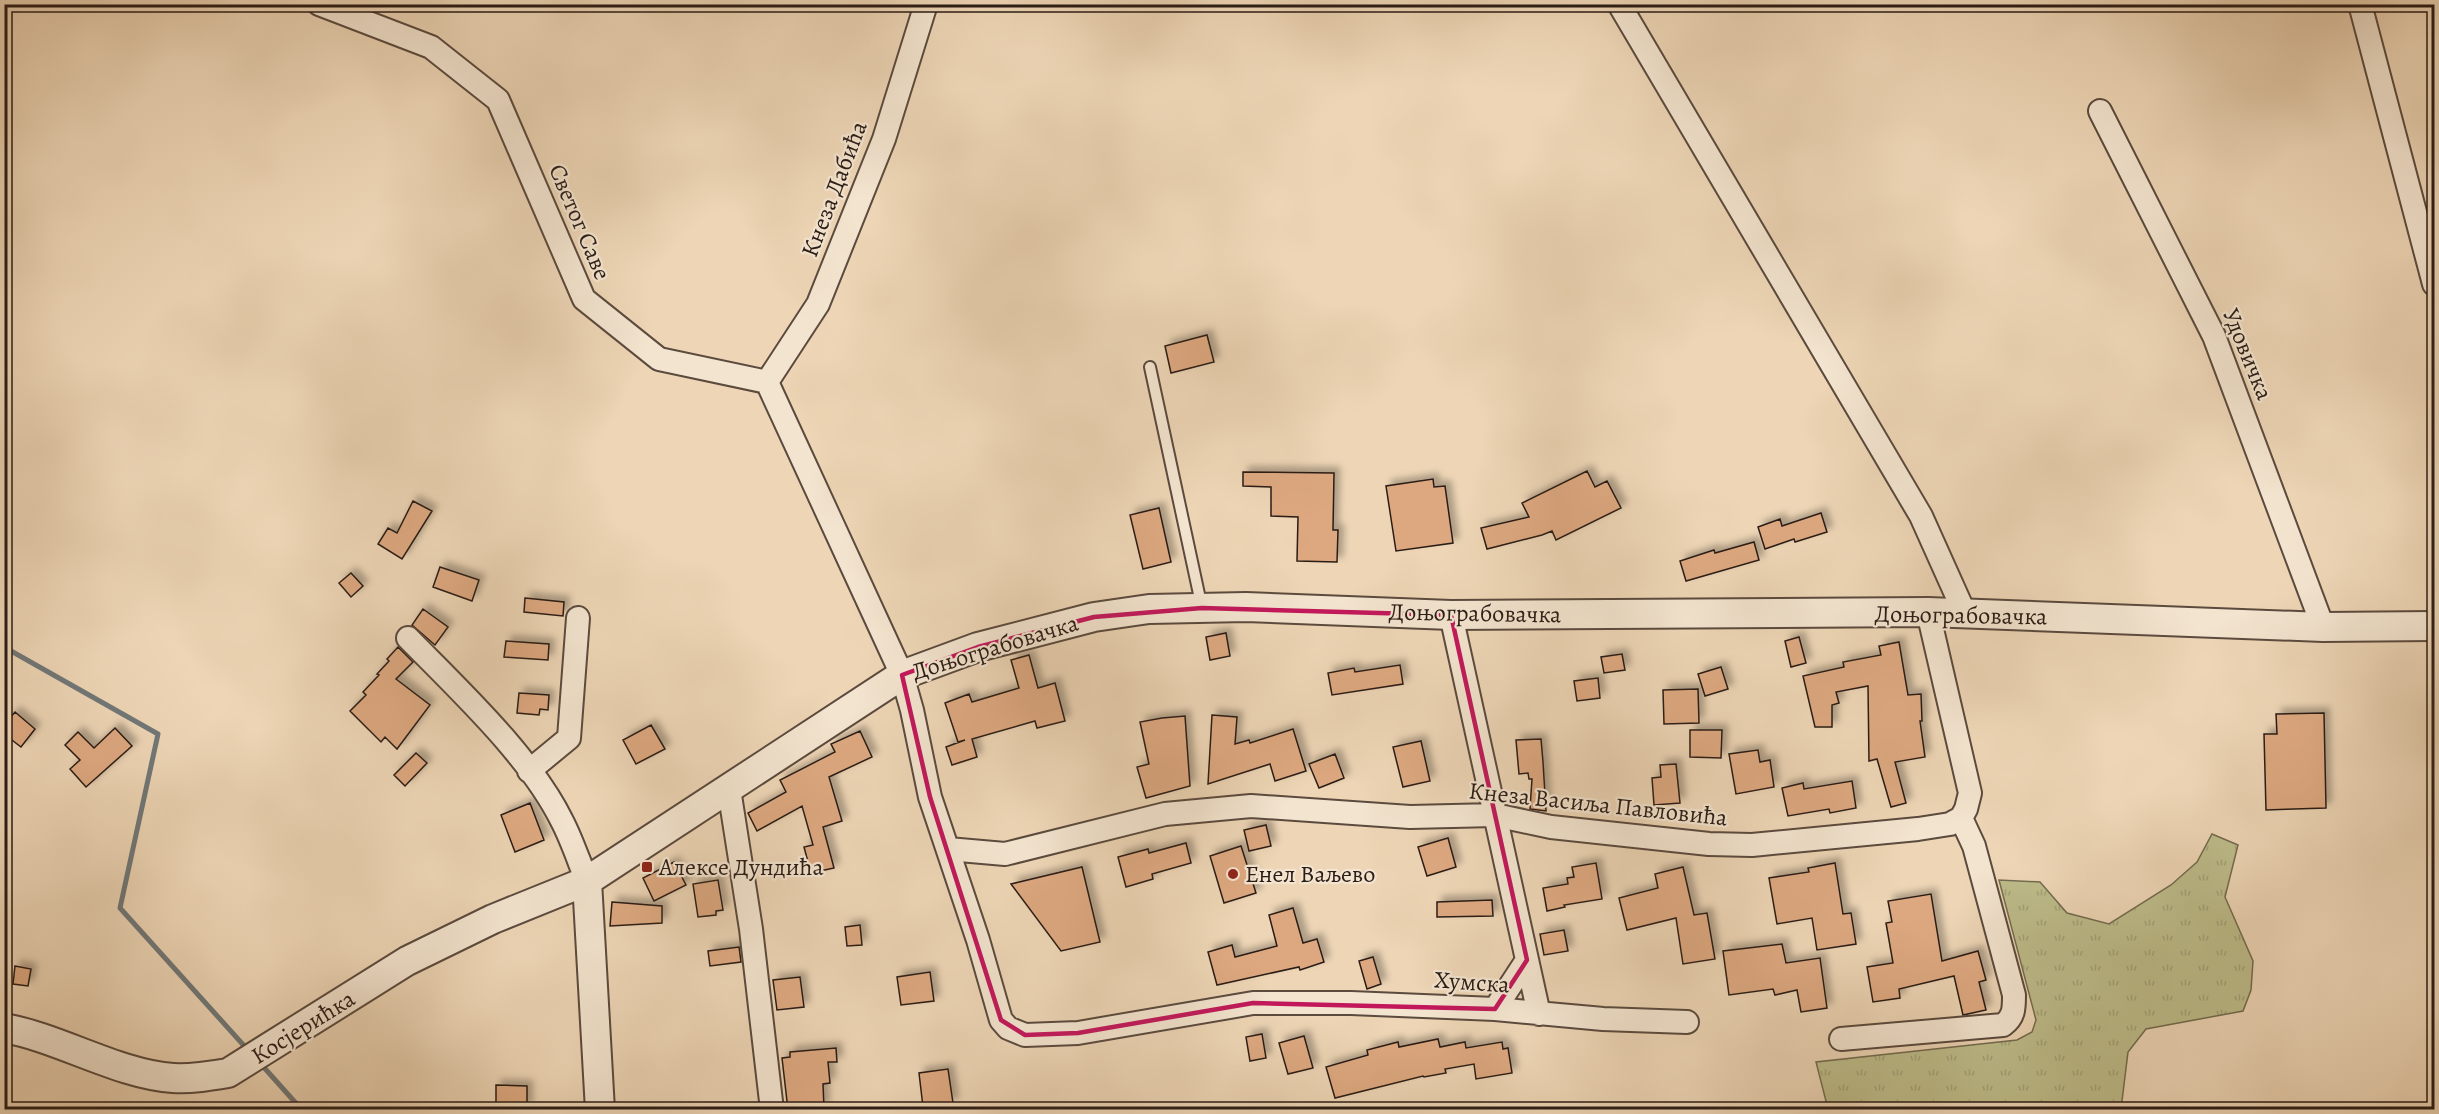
<svg xmlns="http://www.w3.org/2000/svg" width="2439" height="1114" font-family="Alegreya,serif">
<style>
.grass{fill:url(#grass-tufts);stroke:#746c50;stroke-width:1.5}
.lines{fill:none;stroke-linecap:round;stroke-linejoin:round}
.stream{stroke:#717878;stroke-width:5}
.building{fill:#dda880;stroke:#2a1c16;stroke-width:1.5;filter:url(#shadow)}
.service-casing{stroke:#5b4a3e;stroke-width:14}
.minor-casing{stroke:#5b4a3e;stroke-width:26}
.tertiary-casing{stroke:#5b4a3e;stroke-width:32}
.service{stroke:#f3e4cf;stroke-width:10}
.minor{stroke:#f3e4cf;stroke-width:22}
.tertiary{stroke:#f3e4cf;stroke-width:28}
.marked{fill:none;stroke:#c2185b;stroke-width:4.5;stroke-linejoin:round}
.poi-dot{fill:#8f2418;stroke:#f3e4cf;stroke-width:2}
.labels{text-anchor:middle;stroke-width:4.5;stroke-linejoin:round;paint-order:stroke}
.street-label{font-size:24px;fill:#2a1c16;stroke:#f3e4cf}
.poi-label{font-size:24px;fill:#2a1c16;stroke:#f3e4cf;text-anchor:start}
</style>
<defs>
<pattern id="grass-tufts" width="24" height="20" patternUnits="userSpaceOnUse" patternTransform="scale(1.5)"><rect width="24" height="20" fill="#bdbc8a"/><path d="M3 7l-1-3M5 7V3M7 7l1-3M15 17l-1-3M17 17v-4M19 17l1-3" fill="none" stroke="#a3a176"/></pattern>
<filter id="shadow"><feDropShadow dx="5.5" dy="-5.5" stdDeviation="3" flood-color="#0004"/></filter>
</defs>
<rect width="100%" height="100%" fill="#edd5b5"/>
<filter id="stains"><feTurbulence type="fractalNoise" baseFrequency=".00333" numOctaves="4"/><feColorMatrix values="0 0 0 0 .2 0 0 0 0 .09 0 0 0 0 .02 0 0 0 .5 -.17"/></filter>
<radialGradient id="worn" r=".72"><stop offset=".6" stop-color="#630" stop-opacity="0"/><stop offset="1" stop-color="#630" stop-opacity=".3"/></radialGradient>
<path class="grass" d="M2212 834 2238 845 2225 897 2253 961 2251 990 2243 1011 2146 1029 2128 1052 2121 1109H1828L1816 1062 2017 1040 2032 1032 2036 1020 1999 880 2040 882 2067 913 2109 924 2171 885 2197 862Z"/>
<g class="lines">
<path class="stream" d="M4 647 158 734 120 908 247 1049
M260 1063 302 1110"/>
</g>
<path class="building" d="M1207 335 1214 362 1171 373 1165 346Z
M1587 471 1595 487 1607 481 1621 508 1556 540 1552 531 1542 535 1487 549 1481 528 1529 517 1522 503Z
M1243 472 1334 473 1333 530H1338L1337 562 1297 561 1298 517 1271 516V487L1243 486Z
M1433 479 1434 487 1445 486 1453 543 1396 551 1386 486Z
M413 501 432 511 402 559 378 544 388 528 397 533Z
M1159 508 1171 562 1143 569 1130 515Z
M1821 513 1827 532 1795 542 1794 539 1765 549 1758 527 1780 519 1782 526Z
M1754 542 1759 560 1686 581 1680 561 1714 550 1715 553Z
M440 567 479 580 472 601 433 587Z
M351 573 363 586 351 597 339 583Z
M525 598 564 602 563 616 524 612Z
M423 609 448 627 435 645 412 625Z
M1226 633 1230 656 1210 660 1206 637Z
M1799 637 1806 663 1791 667 1785 641Z
M506 641 549 644 548 660 504 657Z
M1899 642 1908 695 1921 694 1922 721H1920L1925 757 1895 762 1906 803 1891 807 1877 759 1869 761 1868 686 1836 692 1839 703 1832 705V727H1815L1803 676 1844 667 1843 662 1881 655 1879 646Z
M398 647 413 662 396 679 430 705 397 749 385 737 381 742 350 711 366 695 363 692 379 675 377 674 389 661 387 659Z
M1622 654 1625 670 1604 673 1601 657Z
M1029 655 1038 688 1055 683 1065 721 1037 728 1035 721 972 739 977 757 952 765 946 747 965 740 958 742 945 703 969 694 972 702 1019 688 1011 660Z
M1400 665 1403 684 1332 695 1328 673 1354 668 1355 672Z
M1721 667 1728 689 1705 696 1698 674Z
M1598 678 1600 698 1577 701 1574 681Z
M1698 689 1699 723 1664 724 1663 690Z
M519 693 549 695 548 710 540 709 539 715 517 713Z
M15 712 35 729 21 747 4 734V725Z
M2324 713 2326 808 2266 810 2264 734H2277L2276 714Z
M1212 715 1237 717 1235 744 1249 740 1250 743 1293 729 1306 771 1275 781 1270 764 1208 784Z
M1185 716 1190 786 1146 798 1137 767 1149 764 1140 722 1162 718Z
M651 725 665 749 636 764 623 740Z
M115 728 132 746 86 787 70 769 80 760 65 745 78 732 94 748Z
M1690 730H1722L1721 758 1690 757Z
M860 731 872 757 829 777 842 821 823 827 834 868 811 873 804 847 813 845 802 806 757 831 748 813 786 792 780 780 835 752 831 744Z
M1541 739 1543 762 1546 811 1530 809 1532 779H1529L1528 773 1519 774 1516 740Z
M1421 741 1430 781 1403 787 1393 747Z
M1758 750 1760 762 1770 760 1774 787 1736 794 1729 754Z
M416 753 427 763 405 786 394 775Z
M1335 754 1344 778 1319 788 1309 764Z
M1676 764 1680 803 1654 805 1652 778 1661 777 1660 765Z
M1852 781 1856 808 1830 813 1829 809 1788 816 1782 788 1803 783 1804 789Z
M530 803 544 840 515 852 501 815Z
M1266 825 1271 846 1249 851 1244 830Z
M1448 838 1456 867 1427 876 1418 847Z
M1186 843 1191 863 1152 874 1153 879 1126 887 1118 857 1148 849 1149 853Z
M1241 846 1256 893 1224 903 1210 856Z
M674 862 686 885 654 901 643 878Z
M1596 863 1602 899 1564 905 1565 907 1547 911 1543 888 1568 884 1567 878 1574 877 1572 867Z
M1835 863 1843 914 1851 913 1856 944 1817 950 1812 918 1777 924 1769 878 1809 872 1808 868Z
M1082 867 1100 942 1061 951 1011 884Z
M1683 867 1694 915 1707 913 1715 959 1683 964 1676 918 1627 930 1619 898 1658 888 1655 874Z
M718 880 723 910 716 911V915L698 917 693 884Z
M1931 894 1942 961 1978 951 1986 980 1979 982 1986 1010 1963 1015 1954 976 1899 989 1900 998 1873 1002 1867 967 1893 963 1886 923 1892 922 1888 901Z
M1492 900 1493 916 1437 917V902Z
M612 902 662 906V923L610 926Z
M1293 908 1303 943 1317 939 1324 962 1300 970 1299 967 1217 985 1208 952 1232 945 1235 957 1277 946 1269 915Z
M860 925 862 945 847 946 845 927Z
M1564 930 1568 951 1544 955 1540 934Z
M1782 944 1786 963 1820 958 1827 1008 1801 1012 1797 990 1775 995 1773 989 1729 995 1723 951Z
M739 947 741 962 710 966 708 951Z
M1373 957 1381 984 1367 989 1359 961Z
M15 966 31 969 28 986 13 984Z
M930 972 934 1001 901 1005 897 977Z
M800 977 804 1007 777 1010 773 980Z
M1262 1034 1266 1058 1250 1061 1246 1037Z
M1304 1036 1313 1068 1288 1074 1279 1043Z
M1438 1039 1440 1047 1465 1042 1466 1048 1502 1042 1503 1049 1508 1048 1512 1073 1476 1079 1474 1064 1445 1069 1446 1073 1424 1077 1423 1076 1335 1098 1326 1067 1368 1055 1367 1050 1398 1042 1399 1047Z
M836 1048 837 1062H828L830 1083 823 1084 824 1108 788 1110 782 1058 790 1057V1052Z
M948 1069 953 1103 923 1107 919 1073Z
M496 1085 527 1086V1108H496Z"/>
<g class="lines">
<defs>
<path id="service" d="M1150 367 1202 608"/>
<path id="minor" d="M319 4 431 47 498 100 584 299 659 359 767 382 902 675 912 710 930 797 978 940 1001 1020 1008 1028 1025 1035 1078 1033 1253 1003H1351L1495 1009 1603 1019 1687 1022
M1619 4 1921 516 1965 614
M2360 4 2434 284
M2100 111 2214 336 2323 627
M767 382 818 304 884 139 926 4
M1451 615 1539 1014
M408 638C459 690 530 756 562 821 572 840 579 862 587 881
M529 771 569 738 578 618
M729 789 751 929 772 1110
M948 849 1005 854 1165 814 1251 806 1410 817 1495 815 1551 827 1709 844 1752 845 1918 829 1950 824 1961 818 1966 809 1970 793 1928 612
M1495 1009 1527 960
M1841 1039 2003 1025C2014 1017 2014 1009 2014 995L1974 846 1961 818"/>
<path id="tertiary" d="M587 881 600 1110
M4 1028C60 1038 117 1074 173 1078 192 1079 210 1076 228 1073L407 961 493 919 587 881 902 675 978 647 1094 617 1149 609 1246 607 1451 615 1928 612 2323 627 2434 626"/>
</defs>
<use href="#service" class="service-casing"/>
<use href="#minor" class="minor-casing"/>
<use href="#tertiary" class="tertiary-casing"/>
<use href="#service" class="service"/>
<use href="#minor" class="minor"/>
<use href="#tertiary" class="tertiary"/>
</g>
<path class="marked" d="M1202 608 1451 615 1527 960 1495 1009 1253 1003 1078 1033 1025 1035 1001 1020 930 797 902 675 978 647 1094 617Z"/>
<g class="poi-dot">
<rect x="641" y="861" width="12" height="12" rx="3"/>
<circle cx="1233" cy="874" r="6"/>
</g>
<g class="labels">
<g class="street-label">
<text transform="translate(834 189) rotate(-69)" y="8">Кнеза Дабића</text>
<text transform="translate(580 222) rotate(67)" y="8">Светог Саве</text>
<text transform="translate(2248 354) rotate(68)" y="8">Удовичка</text>
<text transform="translate(1475 613) rotate(1)" y="8">Доњограбовачка</text>
<text transform="translate(1961 615) rotate(1)" y="8">Доњограбовачка</text>
<text transform="translate(995 647) rotate(-17)" y="8">Доњограбовачка</text>
<text transform="translate(1598 804) rotate(6)" y="8">Кнеза Васиља Павловића</text>
<text transform="translate(1472 982) rotate(4)" y="8">Хумска</text>
<text transform="translate(303 1027) rotate(-32)" y="8">Косјерићка</text>
</g>
<g class="poi-label">
<text x="659" y="875">Алексе Дундића</text>
<text x="1245" y="882">Енел Ваљево</text>
</g>
</g>
<rect width="2439" height="1114" fill="none" stroke="#edd5b5" stroke-width="24"/>
<rect x="6" y="6" width="2427" height="1102" fill="none" stroke="#2a1c16" stroke-width="3"/>
<rect x="12" y="12" width="2415" height="1090" fill="none" stroke="#2a1c16" stroke-width="1.5"/>
<rect width="100%" height="100%" filter="url(#stains)"/>
<rect width="100%" height="100%" fill="url(#worn)"/>
</svg>
